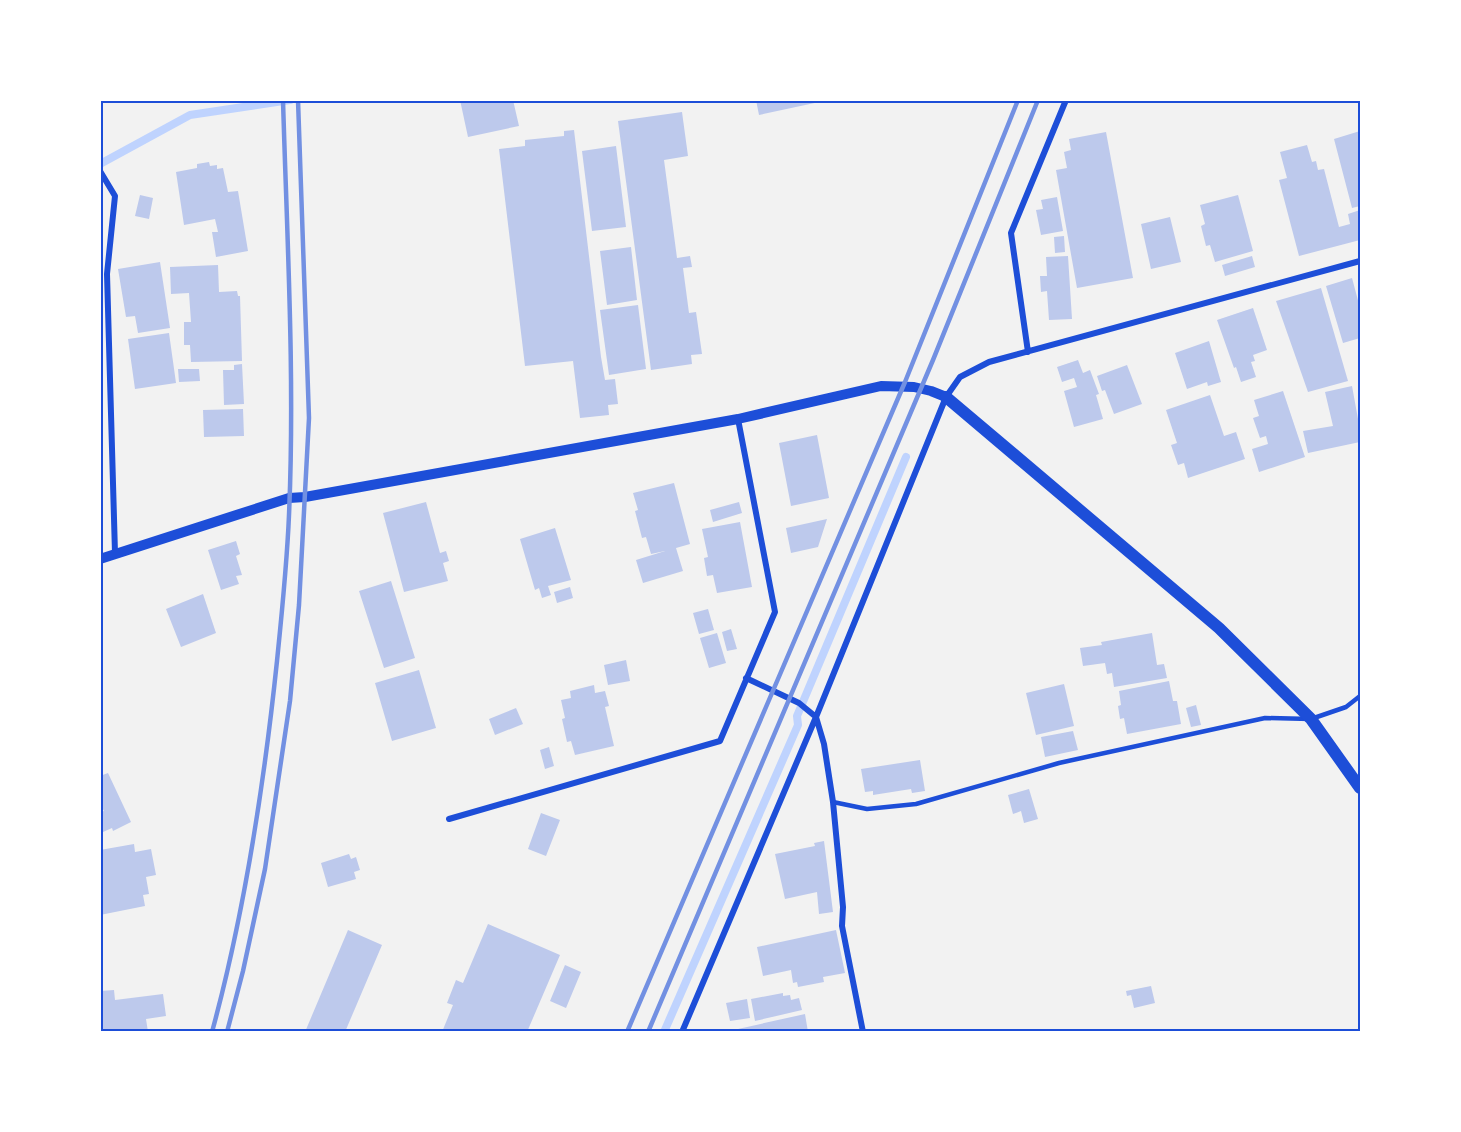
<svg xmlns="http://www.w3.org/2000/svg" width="1461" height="1132" font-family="'Open Sans',sans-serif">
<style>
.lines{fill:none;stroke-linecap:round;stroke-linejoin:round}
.stream{stroke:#bfd3fe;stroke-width:8}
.building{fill:#bdc9ec}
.service{stroke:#1d4ed8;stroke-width:4.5}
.minor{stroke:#1d4ed8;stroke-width:6}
.tertiary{stroke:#1d4ed8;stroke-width:10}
.secondary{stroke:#1d4ed8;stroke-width:12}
.rail{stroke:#7290e2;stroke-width:4.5}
.neatline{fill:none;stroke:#1d4ed8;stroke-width:2}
</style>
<rect width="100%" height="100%" fill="#f2f2f2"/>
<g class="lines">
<path class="stream" d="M100 164 190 115 290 100
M664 1032 798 725 797 716 906 457"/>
</g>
<path class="building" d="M460 100H513L519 126 468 137Z
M756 100H824V101L759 115Z
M682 112 688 156 664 160 677 258 690 256 692 267 683 268 689 313 696 312 702 354 691 355 692 364 651 370 618 121Z
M574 130 601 357 605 380 615 379 618 404 608 405 609 415 580 418 573 361 525 366 499 149 525 146V140L564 136V131Z
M1360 131V206L1352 208 1334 139Z
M1106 132 1133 278 1077 288 1056 170 1067 168 1064 152 1071 150 1069 139Z
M1307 145 1312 162 1316 161 1318 170 1324 169 1339 227 1350 224 1348 214 1360 210V240L1299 256 1279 180 1287 178 1280 152Z
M616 146 626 227 592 231 582 151Z
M209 162 210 166 217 165V169L223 168 228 192 238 191 248 251 216 257 212 232H218L215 219 184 225 176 172 197 168V164Z
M140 195 153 198 149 219 135 216Z
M1238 195 1253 251 1215 262 1210 245 1206 246 1201 226 1205 224 1200 205Z
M1057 197 1063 231 1041 235 1036 210 1043 209 1041 200Z
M1170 217 1181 262 1151 269 1141 224Z
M1064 236 1065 252 1055 253 1054 237Z
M631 247 637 300 607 305 600 251Z
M1068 256 1072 319 1049 320 1047 291 1041 292 1040 276H1047L1046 257Z
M1252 256 1255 267 1225 276 1222 265Z
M160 262 170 328 138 333 135 316 126 317 118 269Z
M218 265 219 292 237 291 238 296H240L242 361 191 362 190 345H184V322H191L189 293 171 294 170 267Z
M1352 278 1360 308V338L1343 343 1326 286Z
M1321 288 1348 381 1308 392 1276 301Z
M638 305 646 369 609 375 600 310Z
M1253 308 1267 350 1253 355 1255 361 1251 362 1256 377 1241 382 1236 367 1234 368 1217 320Z
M169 333 176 383 135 389 128 339Z
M1209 341 1221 382 1208 386 1207 382 1187 389 1175 353Z
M1078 360 1083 373 1090 370 1099 394 1096 395 1103 419 1074 427 1064 391 1077 387 1074 378 1062 382 1057 367Z
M242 364 244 404 224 405 223 370H234V365Z
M1127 365 1142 404 1114 414 1105 390 1102 391 1097 376Z
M178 369H199L200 381 179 382Z
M1352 386 1360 430V442L1308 453 1303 431 1333 426 1325 392Z
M1283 391 1305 457 1259 472 1252 449 1268 444 1266 436 1260 438 1253 418 1259 416 1254 400Z
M1210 395 1224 436 1236 432 1245 459 1188 478 1184 463 1178 465 1171 445 1177 443 1166 410Z
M243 409 244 436 204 437 203 410Z
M817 435 829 498 791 506 779 443Z
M674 483 690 544 676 548 683 571 643 583 636 560 665 551 651 554 646 537 642 538 635 511 638 510 633 493Z
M426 502 440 553 446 551 449 561 443 563 448 581 404 592 383 513Z
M739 502 742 513 713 522 710 510Z
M827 519 818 547 791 553 786 528Z
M740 522 752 587 717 593 713 575 707 576 704 558 708 557 702 529Z
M555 528 571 580 548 586 551 595 542 598 539 588 535 590 520 539Z
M236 541 240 554 236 556 242 575 236 576 239 584 221 590 208 550Z
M391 581 415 658 384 668 359 591Z
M570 587 573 598 557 603 554 592Z
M203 594 216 633 181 647 166 609Z
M708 609 714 630 699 634 693 613Z
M731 629 737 649 727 651 722 632Z
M717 633 726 663 709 668 700 638Z
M1152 633 1157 665 1164 664 1167 678 1114 687 1112 673 1107 674 1105 663 1083 666 1080 648 1102 645 1101 642Z
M626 660 630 681 608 685 604 665Z
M419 670 436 728 392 741 375 683Z
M1169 681 1173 701H1177L1181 724 1127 734 1124 718 1120 719 1118 706 1121 705 1119 691Z
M1064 684 1074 726 1036 735 1026 693Z
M594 685 595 693 605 691 609 706 605 707 614 746 575 755 571 741 567 742 562 719 565 718 561 700 571 698 570 691Z
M1196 705 1201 725 1191 727 1186 708Z
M516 708 523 724 495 735 489 719Z
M1073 731 1078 750 1045 757 1041 737Z
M549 747 554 766 545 769 540 750Z
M920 760 925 791 912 793 911 789 873 795V791L865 792 861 769Z
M108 773 131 822 113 831 112 828 103 832 100 824V812L104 811 100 804V776Z
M1029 789 1038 819 1024 823 1021 811 1013 814 1008 795Z
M541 813 560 820 546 856 528 849Z
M824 841 833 912 819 914 817 892 785 899 775 854 815 846 814 843Z
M134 844 135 852 151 849 156 875 146 877 149 894 143 895 145 906 100 915V850Z
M349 854 351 859 356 857 360 870 354 872 356 879 328 887 321 863Z
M488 924 560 955 527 1032H442L453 1005 447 1003 456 980 463 983Z
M348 930 382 945 345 1032H305Z
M836 930 845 973 823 977 824 982 798 987 797 982 793 983 791 970 763 976 757 947Z
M565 965 581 972 566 1008 550 1001Z
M1151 986 1155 1003 1134 1008 1131 995 1127 996 1126 991Z
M114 990 115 1000 163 994 166 1016 146 1019 148 1032H100V991Z
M783 993V996L790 995 791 1000 799 998 802 1010 755 1021 751 999Z
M747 999 750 1018 730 1021 726 1003Z
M805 1014 808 1032H729V1031Z"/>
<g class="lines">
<path class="service" d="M833 802 867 809 916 804 1059 763 1265 718 1311 719 1346 707 1360 696"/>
<path class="minor" d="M100 171 115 196 107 274 115 553
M1028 352 1011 233 1066 100
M746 678 799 703 816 717 824 744 833 802 843 907 842 926 863 1032
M449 819 720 741 775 612 738 419
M682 1032 816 717 946 397 960 377 989 362 1360 261"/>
<path class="tertiary" d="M100 559 289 498 305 497 738 419 881 386 914 387 931 391 946 397"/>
<path class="secondary" d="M946 397 1219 628 1311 719 1360 788"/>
<path class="rail" d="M212 1032C245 911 264 785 277 661 282 612 287 564 289 515 295 377 287 239 283 100
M227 1032 243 971 265 869 290 701 299 605 309 418 298 100
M627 1032 905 382 1018 100
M648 1032 933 360 1038 100"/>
</g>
<rect width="1461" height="1132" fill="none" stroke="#ffffff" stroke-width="204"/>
<rect x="102" y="102" width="1257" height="928" class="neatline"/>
</svg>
